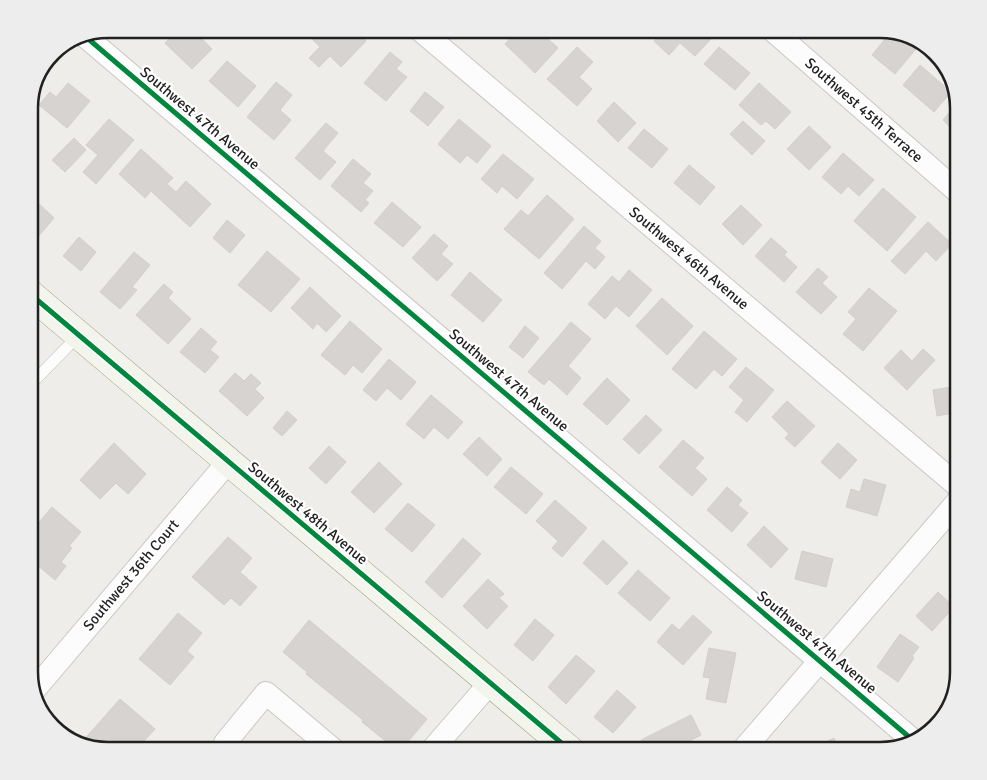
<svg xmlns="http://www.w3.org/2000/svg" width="987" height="780" font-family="Signika,sans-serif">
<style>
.building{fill:#d6d3d0;stroke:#d2cfcb}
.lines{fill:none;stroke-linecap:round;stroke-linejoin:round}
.lane-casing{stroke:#c8c7c5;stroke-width:12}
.street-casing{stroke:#c8c7c5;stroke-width:24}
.secondary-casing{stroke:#979a80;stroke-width:29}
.lane{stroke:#fdfcfc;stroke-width:11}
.street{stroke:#fdfcfc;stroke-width:22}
.secondary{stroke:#f3f5ec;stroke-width:28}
.cycleway-casing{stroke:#fff;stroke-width:8}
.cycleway{stroke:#00873e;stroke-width:5}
.labels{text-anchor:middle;stroke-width:4.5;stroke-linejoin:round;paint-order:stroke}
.street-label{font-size:15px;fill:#212121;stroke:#fff}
.rim{fill:none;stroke:#212121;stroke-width:2.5}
</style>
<rect width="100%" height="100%" fill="#efede9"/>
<path class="building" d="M148 29H158L153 34Z
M179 29H212L202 39 212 49 192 69 165 43Z
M316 29H353L366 41 341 67 330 56 319 67 309 58 320 47 309 36Z
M487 29H498L493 34Z
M519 29H537L558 48 535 73 505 44Z
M665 29H668L673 34 678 29H699L711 39 695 56 680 43 669 55 654 41Z
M841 29H860L852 38Z
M890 33 901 41 903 38 920 44 895 74 872 55Z
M577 47 593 62 579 77 592 89 577 106 547 79Z
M719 47 750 73 735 90 704 64Z
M390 52 402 62 396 69 407 77 386 101 364 83Z
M227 61 256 86 238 107 209 81Z
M920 65 951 92 934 112 903 85Z
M276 82 292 95 280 110 291 120 274 140 247 117Z
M68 83 90 101 67 128 39 105 50 92 56 97Z
M759 83 791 112 775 129 766 121 761 125 739 105Z
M425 92 444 107 428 126 410 111Z
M614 102 636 123 618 142 597 121Z
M957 104 958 108V135L943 120Z
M109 119 134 140 96 184 83 172 98 155 86 145Z
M459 119 491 146 477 163 467 155 460 163 438 144Z
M743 121 765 141 752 155 730 134Z
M326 123 338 133 323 151 336 162 320 180 295 158Z
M809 126 831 147 809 170 787 149Z
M644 129 668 149 652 168 628 148Z
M74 138 86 150 65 172 52 160Z
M141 149 173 178 167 184 176 192 186 181 211 204 190 227 151 191 145 198 119 174Z
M843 153 874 180 859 196 848 186 841 194 822 177Z
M503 154 534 179 517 199 502 186 497 193 481 179Z
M353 159 371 174 363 183 373 191 365 200 369 203 361 212 331 186Z
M689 165 715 187 700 205 674 183Z
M883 188 916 217 887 251 854 221Z
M547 195 574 219 539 259 504 229 521 210 528 216Z
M37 202 54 218 37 238 29 230V211Z
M392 202 421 227 403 247 374 223Z
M741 205 762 225 743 245 722 224Z
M227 220 245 235 230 253 213 238Z
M928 222 952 244 936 261 926 251 905 274 891 261Z
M584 226 601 241 595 248 605 257 595 269 586 261 562 289 544 273Z
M434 234 448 246 441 254 453 264 437 281 412 258Z
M79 237 96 252 81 271 63 256Z
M771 238 787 252 784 255 797 267 784 282 755 256Z
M267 251 300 279 271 312 238 285Z
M134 252 150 265 132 287 137 290 120 309 100 292Z
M818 268 828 277 822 283 837 297 821 314 796 292Z
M629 270 652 290 629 317 616 306 605 319 588 304 612 276 619 282Z
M470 272 502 300 483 322 451 295Z
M958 283V297L952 291Z
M164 284 173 292 168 298 191 319 168 344 136 315Z
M310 287 341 316 326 332 317 323 313 329 291 308Z
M869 288 897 311 863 351 843 334 856 319 848 312Z
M662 298 693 326 667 355 636 326Z
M350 321 382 349 362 373 353 365 345 375 321 355Z
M571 322 591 339 568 366 581 378 567 395 549 379 544 385 528 372Z
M525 326 539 338 523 358 509 347Z
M201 328 217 342 210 350 219 357 205 373 180 352Z
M704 331 737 359 722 376 714 369 696 389 672 369Z
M923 349 935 360 907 390 884 368 901 350 912 361Z
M389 359 416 382 401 400 387 388 376 401 363 390Z
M746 367 774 390 747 422 735 412 744 400 729 387Z
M235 373 244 381 251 374 261 383 255 389 264 398 247 416 219 391Z
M607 378 630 400 607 425 583 404Z
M958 386V412L937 416 933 390Z
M431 395 463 422 448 439 434 427 424 439 406 424Z
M787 401 815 426 795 447 785 438 789 434 772 417Z
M287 411 297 420 282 436 273 428Z
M646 415 662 430 639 454 623 439Z
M479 437 502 459 487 476 463 454Z
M683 440 704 458 695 468 707 479 692 496 659 467Z
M114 443 146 474 128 494 116 483 100 499 80 480Z
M838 443 857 460 840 479 821 462Z
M329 446 346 462 326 484 309 468Z
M379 462 402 484 374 513 351 492Z
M511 467 543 494 526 514 494 487Z
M864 479 886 485 877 516 846 507 851 489 860 492Z
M727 487 742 500 738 505 748 513 732 532 707 510Z
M555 500 587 528 562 557 552 548 558 541 536 521Z
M408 503 435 525 412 552 385 529Z
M52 507 81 532 69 546 72 548 61 562 66 566 55 580 29 558V534Z
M764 526 788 549 771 568 747 545Z
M228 537 252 558 240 572 257 587 240 606 231 598 224 605 192 577Z
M463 538 481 554 442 598 425 582Z
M603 540 628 563 607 585 583 563Z
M802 551 833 559 826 587 795 579Z
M638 570 670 598 650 621 618 593Z
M488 579 504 594 499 598 508 606 487 629 463 606Z
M958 589V602L952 598Z
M938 592 954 607 932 631 916 616Z
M178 613 202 633 187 651 194 657 170 685 139 659Z
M693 615 712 632 683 665 657 642 672 624 679 630Z
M535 619 554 635 533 661 514 645Z
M309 620 427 719 400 751H398L362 722 363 720 306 674 307 672 283 652Z
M900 634 919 647 912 656 914 658 898 682 877 667Z
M709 648 736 653 726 703 706 699 710 678 703 677Z
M576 655 595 671 566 704 548 687Z
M617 690 636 707 613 733 594 717Z
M120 699 155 729 135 751H108L82 742Z
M691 715 701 735 670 751H646L641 740Z
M834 738 841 751H808Z"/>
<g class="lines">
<defs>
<path id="lane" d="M29 383 36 379 79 335"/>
<path id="street" d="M419 29 958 486
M771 29 958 192
M86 37 915 742
M35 689 228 462
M236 751 225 743 266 693 335 751
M431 751 490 683
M742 751 958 501"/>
<path id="secondary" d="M29 293 571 751"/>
</defs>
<use href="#lane" class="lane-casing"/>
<use href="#street" class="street-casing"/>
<use href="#secondary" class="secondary-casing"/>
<use href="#lane" class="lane"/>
<use href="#street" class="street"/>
<use href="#secondary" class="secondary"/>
<defs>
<path id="cycleway" d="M86 37 915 742
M29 293 571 751"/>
</defs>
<use href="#cycleway" class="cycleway-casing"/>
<use href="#cycleway" class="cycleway"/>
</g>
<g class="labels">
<g class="street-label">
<text transform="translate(864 110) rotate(41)" y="5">Southwest 45th Terrace</text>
<text transform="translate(200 118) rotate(40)" y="5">Southwest 47th Avenue</text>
<text transform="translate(689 258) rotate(40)" y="5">Southwest 46th Avenue</text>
<text transform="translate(509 380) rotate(40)" y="5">Southwest 47th Avenue</text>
<text transform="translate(308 513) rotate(40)" y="5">Southwest 48th Avenue</text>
<text transform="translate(131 575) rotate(-50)" y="5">Southwest 36th Court</text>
<text transform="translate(817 642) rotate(40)" y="5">Southwest 47th Avenue</text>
</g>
</g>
<path d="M0 0H987V780H0ZM108 38H880A70 70 0 0 1 950 108V672A70 70 0 0 1 880 742H108A70 70 0 0 1 38 672V108A70 70 0 0 1 108 38Z" fill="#ededed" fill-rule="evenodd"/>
<path class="rim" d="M108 38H880A70 70 0 0 1 950 108V672A70 70 0 0 1 880 742H108A70 70 0 0 1 38 672V108A70 70 0 0 1 108 38Z"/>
</svg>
